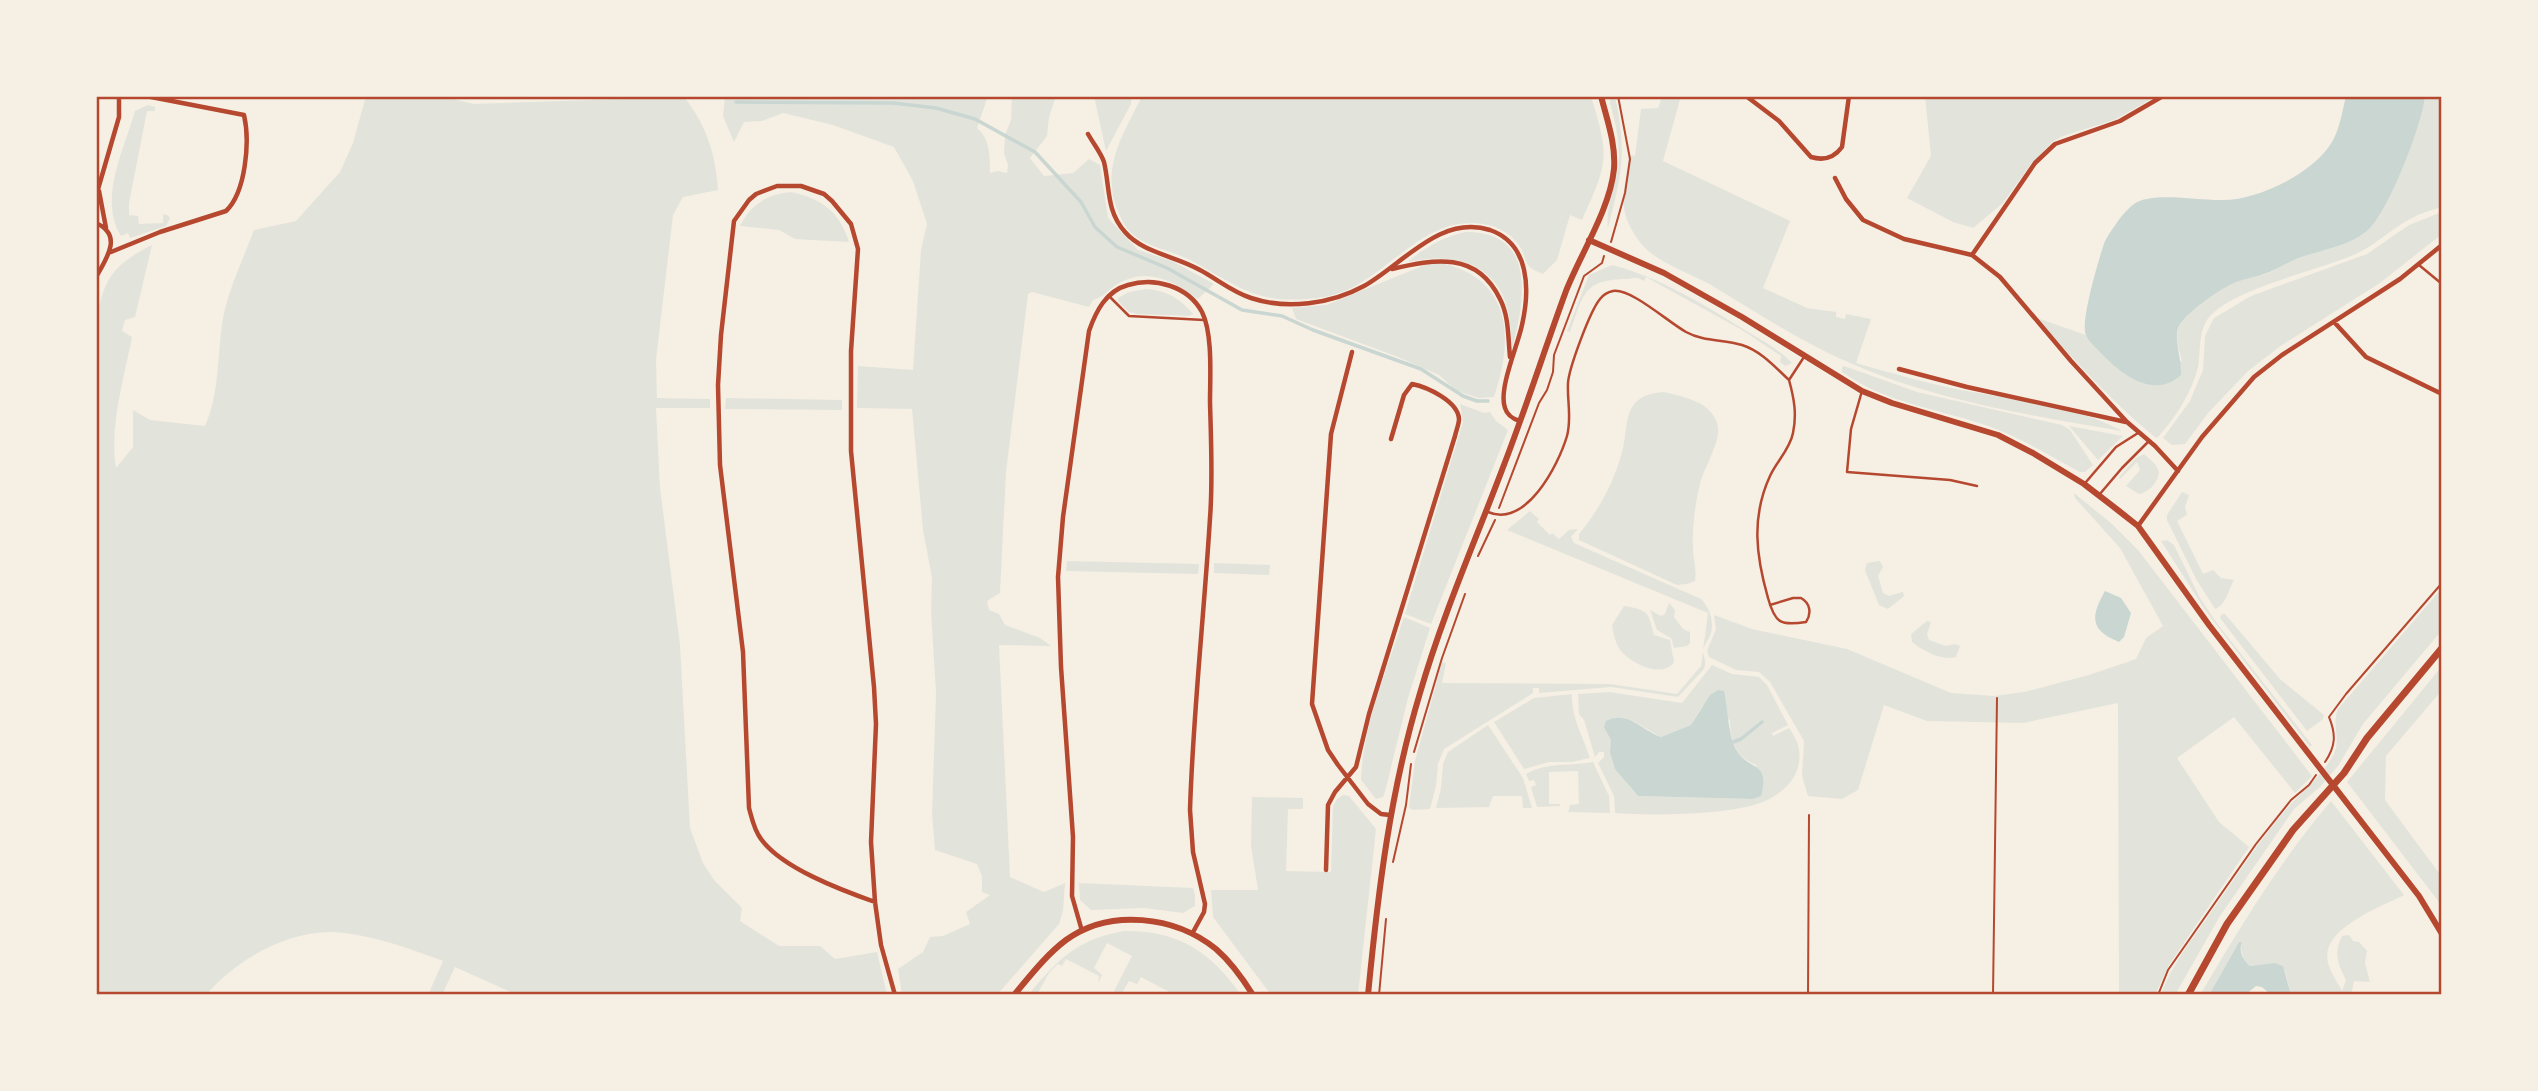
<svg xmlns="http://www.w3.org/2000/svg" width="2538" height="1091" font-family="'Titillium Web',sans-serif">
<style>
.green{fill:#e2e4dc;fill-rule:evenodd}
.water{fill:#c9d6d2}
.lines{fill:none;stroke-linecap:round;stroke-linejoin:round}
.stream{stroke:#c9d6d2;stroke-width:3.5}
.path{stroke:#b5482f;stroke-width:2}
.service{stroke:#b5482f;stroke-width:2.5}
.minor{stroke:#b5482f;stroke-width:4.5}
.tertiary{stroke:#b5482f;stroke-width:6}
.secondary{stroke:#b5482f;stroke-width:7}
.neatline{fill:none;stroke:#b5482f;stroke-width:2.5}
</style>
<rect width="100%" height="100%" fill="#f6efe4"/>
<path class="green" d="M366 96H441L474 104 684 97C706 124 716 155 718 190L683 197 673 215 656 360 657 398 710 399V408H656L660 488 680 645 690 828 703 863 714 880 742 908 740 921 779 946H820L835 959 877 952 887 995H517L455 967 442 995H428L443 961C411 949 378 937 344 933 295 926 237 958 206 995H96V321C104 278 113 265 152 245L135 317 125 320 122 331 132 337C124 379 109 426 116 468L133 447V410L150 420 205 426C220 393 217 354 223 318 229 288 243 259 254 230L296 221 340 172 353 143Z
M725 96H988L977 128C990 138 990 157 990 173L998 171 1007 173 1008 165 1004 153 1005 135 1011 120 1012 96H1056L1049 117 1047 136 1030 158 1044 176 1073 173 1089 159 1100 165 1108 218 1138 250 1172 261 1214 284 1198 299C1172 280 1146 266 1116 285 1108 290 1102 298 1093 300L1089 307 1032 292 1028 294 1006 472 1000 593 987 601 989 610 999 614 1005 625 1040 638 1051 646 999 645 1010 877 1044 892 1065 883 1063 911 1059 924 997 995H902L898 969 923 952 930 937 943 936 970 924 966 912 990 895 982 892V876L977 864 935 850 932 814 936 693 931 611 932 578 923 530 912 409 857 408 858 366 913 370 921 250 927 224 913 181 894 147 833 125 783 113 762 121 744 122 734 142 723 116Z
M1094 96H1132L1131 104 1106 151Z
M1142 96H1591C1610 158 1608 162 1582 220L1570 215 1557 260 1543 274C1539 272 1532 270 1529 266 1525 262 1524 253 1520 247 1511 232 1493 224 1475 223 1415 220 1381 288 1324 297 1262 306 1245 291 1194 262 1176 252 1153 249 1136 237 1127 231 1122 221 1118 211 1100 168 1123 135 1142 96Z
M1611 96H1615C1627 153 1622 173 1608 228 1605 209 1615 188 1618 168 1621 146 1616 125 1610 103Z
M1662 96H1681L1663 161 1790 221 1763 288 1807 308 1836 312V317L1845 319 1846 314 1871 319 1856 363C1891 373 1925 383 1961 390 2006 398 2084 408 2122 431 2032 416 1934 400 1850 363 1801 342 1756 312 1711 285 1688 272 1654 262 1639 241 1614 207 1626 191 1629 155L1635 156 1641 109 1658 108Z
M1925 96H2157L2114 120 2063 136 2052 142 2031 164 2003 203 1973 228 1953 222 1907 198 1931 156Z
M2425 96H2442L2439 165 2442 207C2432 210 2421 213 2412 218 2392 228 2377 244 2358 253 2322 270 2228 289 2207 320 2198 334 2201 351 2198 367 2192 392 2176 417 2159 436L2156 438C2112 402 2074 360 2037 318L2086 335 2099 351 2182 361C2179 349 2174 336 2180 324 2186 312 2222 288 2235 282 2246 277 2260 277 2271 272 2281 267 2290 261 2300 257 2321 250 2346 246 2365 233 2386 217 2423 123 2425 96Z
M148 105 155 107V111H147L129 203V215L138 216 139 224 163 223V214L167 215 170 218 166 226 130 238 128 233 121 236C98 199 124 150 135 111Z
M791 192C821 198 840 212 849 242L795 239 779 230 740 226C751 204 768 194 791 192Z
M2442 212V234L2380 283 2282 345 2248 371 2209 412 2185 444 2172 445 2163 438 2190 401 2197 384 2203 370 2205 336 2214 318 2251 296 2367 254 2409 225Z
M1465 232C1537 231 1525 300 1512 349 1511 337 1511 323 1508 311 1497 262 1451 252 1408 262 1425 247 1443 237 1465 232Z
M1441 263C1512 279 1514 338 1494 397L1479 398 1457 391 1439 375 1398 357 1296 319 1292 308 1326 305 1425 265Z
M1612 265C1661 278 1705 305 1748 332 1763 341 1780 350 1792 363L1785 366 1780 362 1781 356 1742 330 1646 277 1644 281C1637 277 1636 278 1628 279 1583 279 1584 294 1570 332L1567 331 1589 275Z
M1146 289C1166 290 1181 299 1193 314L1189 316 1138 314 1129 312 1118 301V298L1129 292Z
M1844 366 1917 392 2062 425 2070 430 2093 465 2085 472H2080C2050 456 2020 437 1988 426 1939 409 1885 403 1842 372V367Z
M1664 392C1683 397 1710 401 1717 423 1723 439 1704 467 1700 484 1695 504 1692 528 1693 549 1693 560 1697 569 1695 581L1687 584 1677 585 1579 540V534C1599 510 1614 482 1622 452 1626 439 1625 421 1631 409 1638 396 1650 393 1664 392Z
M726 398 842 400V410L725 409Z
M1460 404 1484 413 1490 412 1496 421 1508 430 1431 624 1405 614 1463 422Z
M2069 426 2123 436 2098 460Z
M2144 454 2155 464 2159 472C2158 483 2149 492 2139 494L2126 486 2140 470 2137 462 2120 479 2119 477 2136 458Z
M2182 492 2189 495 2185 507 2187 515 2177 521 2203 574 2213 570 2221 578 2234 580C2228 591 2226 605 2215 609L2196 579 2167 520V515Z
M2074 493 2112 524 2138 550 2312 776 2295 793 2234 717 2177 758 2219 822 2249 847 2169 965 2155 995H2119L2118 703 2023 723 1927 721 1884 705 1858 790 1842 799 1808 796 1802 776 1804 741 1770 682 1759 672 1736 670 1709 657 1707 651 1716 629 1714 615 1752 629 1847 649 1951 693 1994 696 2024 692 2089 675 2136 659 2146 638 2163 626 2120 548 2075 498Z
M1530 511 1539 519 1537 522 1550 535 1552 533 1559 539 1569 530 1578 529 1571 537 1574 543 1701 599C1710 608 1715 624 1710 636 1707 642 1703 646 1703 652 1704 659 1707 661 1704 669L1678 697 1611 687 1539 693V688H1533V693L1444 749 1438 764 1436 786 1430 809 1414 810 1409 808 1415 761 1442 662 1446 663 1442 683 1610 684 1677 694 1701 666 1708 613 1507 530Z
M2167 540 2174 545 2200 598 2216 622 2312 745 2310 747 2205 610 2161 541Z
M1067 561 1199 564 1198 574 1066 571Z
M1880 561 1883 567 1878 576 1883 593 1889 596 1903 592 1904 596 1888 609 1879 605 1865 570 1867 563Z
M1214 563 1270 565 1269 575 1214 573Z
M2442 588V630L2363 724 2338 766 2320 787 2294 809 2220 916 2175 995H2161C2172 963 2195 936 2214 908 2239 873 2262 836 2291 804 2306 788 2321 776 2333 756 2342 740 2331 725 2338 709Z
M1669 603 1675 610 1674 617 1683 629 1690 632V643L1687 646 1674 648 1671 638 1657 630 1650 610 1661 616 1665 614Z
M1624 606C1650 610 1648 613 1654 635L1670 640 1674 662C1663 679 1632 664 1621 651 1616 646 1613 632 1612 625Z
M2222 614H2225L2280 679 2324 715 2323 719 2307 731 2220 618Z
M1404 617 1430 628 1408 698 1385 792 1383 797 1376 799 1361 780C1363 725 1387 669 1404 617Z
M1927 621 1931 622 1927 634 1929 640 1946 646 1955 644 1960 646 1956 657C1942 661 1923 651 1912 642L1911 634Z
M1712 665 1732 674 1759 677 1767 685 1788 725 1772 733 1773 736 1789 728C1797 740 1801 747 1799 763 1796 782 1778 797 1760 803 1727 815 1651 816 1615 813L1614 796 1598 763 1604 757V752H1599L1595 757 1584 720 1579 714 1578 694 1609 692 1682 703ZM1703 705 1730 720C1730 741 1736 757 1756 765L1761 796 1753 799 1638 796C1622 778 1611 765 1611 740L1633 721 1661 737 1691 725Z
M2442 666V690L2386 756 2385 800 2442 877V906L2347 782Z
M1572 694C1571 717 1583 737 1590 758L1572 762H1549L1524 769 1494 722 1534 698Z
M1488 725 1523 778 1532 808H1523L1522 796H1493L1489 807 1436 808 1441 788 1443 764 1448 752Z
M1593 762 1609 796 1610 813 1568 812 1570 805 1579 804 1578 771 1549 772V804H1560V806L1537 807 1531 787 1536 785 1534 780 1529 781 1526 774C1546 762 1571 766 1593 762Z
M1343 795 1349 796 1376 829 1358 995H1271L1213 917 1211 890H1258L1251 846 1252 797 1303 798V809H1288L1286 871 1331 872 1333 806 1337 799Z
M2331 801 2404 895C2379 908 2316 930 2329 966 2332 975 2338 983 2342 991L2346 980C2338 964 2333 953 2342 936L2349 935 2353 941 2359 942 2367 951 2365 963 2370 982 2354 981 2351 995H2291L2285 971 2274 963 2250 966 2245 963 2239 942 2209 995H2200C2240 927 2280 861 2331 801Z
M1079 883 1193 888 1195 895V906L1183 913 1144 908 1091 910 1080 900Z
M1124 931C1177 930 1211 951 1241 995H1175L1141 977 1137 984 1129 981 1121 995H1112L1132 956 1107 943 1094 968 1102 975 1098 984 1099 976 1066 959 1062 966 1058 964 1049 973 1038 993H1030C1059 958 1078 939 1124 931Z"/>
<path class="water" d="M2346 96H2425C2423 123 2387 216 2366 232 2348 246 2322 250 2301 257 2289 261 2279 269 2267 273 2257 277 2246 278 2236 282 2223 287 2183 314 2178 328 2174 340 2182 360 2181 375 2155 399 2123 376 2103 355 2098 350 2089 342 2086 335 2080 323 2098 262 2103 247 2105 239 2111 231 2116 224 2120 218 2127 209 2134 204 2152 191 2200 201 2223 200 2258 200 2314 173 2332 142 2340 128 2342 112 2346 96Z
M2105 591 2121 598 2131 613 2124 637 2119 642C2089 630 2091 616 2105 591Z
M1718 690 1724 691C1728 709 1728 737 1737 751 1751 772 1770 761 1761 796L1753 799 1638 796 1615 769 1610 752 1611 740 1604 727 1606 721C1628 710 1642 731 1661 737L1691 725 1710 695Z
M2239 942H2242C2238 950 2243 961 2250 966L2274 963 2283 966 2291 995H2271L2262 987 2256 986 2245 995H2209Z"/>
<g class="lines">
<path class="stream" d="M736 102 893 103 936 108 975 119 1035 152 1081 202 1095 227 1117 247 1167 268 1242 310 1282 316 1313 330 1421 369 1463 396 1477 401H1488
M1733 742 1741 739 1762 722"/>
<path class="path" d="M1611 242 1625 193 1630 159 1618 96
M1499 508 1539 403 1547 390 1553 372 1554 355 1584 276 1602 263 1604 256
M1478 556 1495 520
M1414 752 1442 658 1465 594
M2325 762C2336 746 2336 734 2329 717L2346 694 2442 583
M1393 862 1406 805 1411 764
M1379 995 1386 919
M1808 995 1809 815
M1993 995 1997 698
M2158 995 2168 970 2256 844 2291 800 2309 785 2316 775"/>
<path class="service" d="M2419 265 2442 284
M1109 296 1129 316 1204 320
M1862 391 1851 429 1847 472 1950 480 1977 486
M2086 482 2116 447 2138 433
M2099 495 2122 468 2149 441
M1488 512C1526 528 1558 466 1567 436 1572 418 1567 401 1568 383 1569 368 1590 311 1600 299 1603 295 1608 292 1613 291 1631 288 1668 322 1686 332 1704 342 1724 339 1742 345 1761 351 1775 367 1789 380L1804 357
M1770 605 1793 598H1801C1810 603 1812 613 1806 622 1780 626 1775 623 1768 598 1756 556 1751 517 1770 476 1777 461 1790 449 1793 433 1797 414 1794 398 1789 380"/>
<path class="minor" d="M1746 96 1779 121 1811 157C1824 161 1834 158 1842 147L1849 96
M119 97 128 96
M1088 134C1093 143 1101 153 1104 162 1110 187 1106 211 1125 232 1143 253 1176 256 1200 270 1217 279 1232 292 1251 298 1287 310 1331 304 1364 286 1402 265 1440 214 1490 230 1530 244 1530 290 1522 325 1518 345 1498 389 1505 408 1507 415 1513 419 1520 421
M1835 178 1846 199 1863 220 1904 239 1972 255 2000 277 2071 361 2127 422 2155 446 2178 471
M99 191 106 228
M96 196 119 117V96
M96 223C123 235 107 258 96 277
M111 252 160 232 226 211C246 192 250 141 244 115L146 96
M1972 255 2035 163 2055 144 2120 121 2163 96
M1392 269C1434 259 1477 251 1500 299 1509 316 1508 338 1510 357
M2335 323 2366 357 2442 394
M1352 352 1331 434 1312 704 1328 750 1338 765 1368 804 1381 814 1390 815
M1899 369 1967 387 2126 422
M2138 526 2202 437 2254 377 2282 355 2400 279 2442 245
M1326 870 1328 805 1335 792 1356 767 1369 714 1455 436C1456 431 1459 424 1459 419 1458 401 1427 387 1412 384L1404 395 1391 439
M875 902C841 890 782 868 761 839 754 830 752 819 749 808L743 652 720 465 718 385 721 335 734 221 749 200 756 194 777 186H801L824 194 832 201 851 224 858 249 851 351V451L874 687 876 724 871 842 875 902 881 945 895 995
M1082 931 1072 896 1073 837 1061 667 1058 577 1063 517 1089 331C1096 311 1106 291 1128 285 1155 277 1188 286 1202 312 1213 334 1210 377 1210 402 1211 441 1213 480 1210 518 1204 616 1193 713 1190 810L1193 852 1205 904 1204 912 1192 934"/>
<path class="tertiary" d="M1589 240 1664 273 1742 317 1862 391 1892 403 1998 435 2033 453 2084 484 2119 511 2138 526 2209 625 2419 896 2442 934
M1014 995C1030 976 1046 955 1066 940 1110 908 1175 916 1216 949 1231 962 1243 979 1253 995
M1368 995C1378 892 1390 792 1420 693 1442 617 1474 544 1502 470 1525 411 1544 351 1566 291 1581 253 1610 209 1614 169 1616 144 1607 120 1601 96"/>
<path class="secondary" d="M2188 995 2227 924 2293 830 2344 773 2367 738 2442 648"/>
</g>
<rect width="2538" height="1091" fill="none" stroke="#f6efe4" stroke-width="196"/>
<rect x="98" y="98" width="2342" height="895" class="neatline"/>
</svg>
